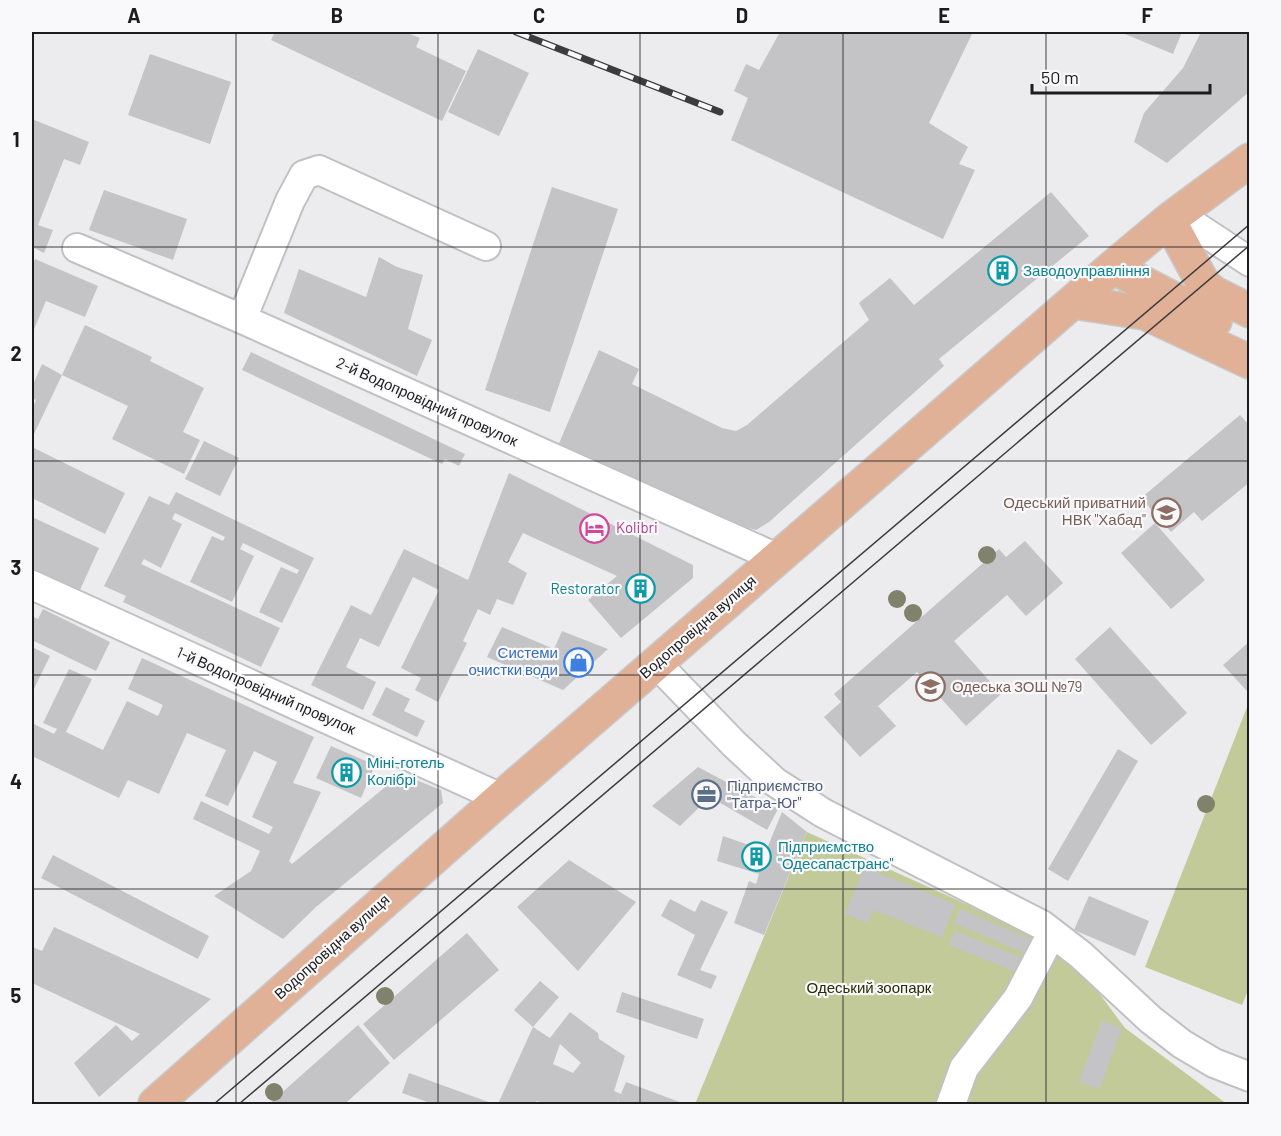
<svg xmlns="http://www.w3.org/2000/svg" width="1281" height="1136" font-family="Barlow,sans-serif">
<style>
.green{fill:#c2ca99}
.building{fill:#c4c4c7;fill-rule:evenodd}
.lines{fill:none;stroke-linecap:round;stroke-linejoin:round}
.minor-casing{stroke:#c1c1c4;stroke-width:32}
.major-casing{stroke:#c9c9c9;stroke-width:36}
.minor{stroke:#fff;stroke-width:28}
.major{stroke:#e0b097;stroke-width:33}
.tram{stroke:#3c3c3c;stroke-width:1.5}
.rail-casing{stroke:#3c3c3c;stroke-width:7}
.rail{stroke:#f9f9fb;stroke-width:4.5;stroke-dasharray:14;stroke-linecap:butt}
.tree{fill:#80826c}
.grid{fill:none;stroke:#1c1c1c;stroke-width:1.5;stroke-opacity:0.55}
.labels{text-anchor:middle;stroke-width:4.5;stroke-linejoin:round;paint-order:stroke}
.culture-label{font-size:15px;fill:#0d838f;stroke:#f9f9fb;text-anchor:start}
.street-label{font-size:15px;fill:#1c1c1c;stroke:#f9f9fb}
.education-label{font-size:15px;fill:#785e54;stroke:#f9f9fb;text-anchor:end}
.hotel-label{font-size:15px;fill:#b23c85;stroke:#f9f9fb;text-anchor:start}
.shop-label{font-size:15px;fill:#366cbe;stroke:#f9f9fb;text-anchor:end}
.service-label{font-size:15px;fill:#4e5e75;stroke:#f9f9fb;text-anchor:start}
.park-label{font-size:15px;fill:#282c01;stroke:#f9f9fb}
.neatline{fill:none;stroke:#1c1c1c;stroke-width:2}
.grid-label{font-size:20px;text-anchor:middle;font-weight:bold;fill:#1c1c1c}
</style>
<rect width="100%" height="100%" fill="#ececee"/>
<path class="green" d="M1249 702 1250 986 1242 1005 1145 967Z
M807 832 1048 941 1087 977 1125 1028 1227 1104H695Z"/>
<path class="building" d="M275 32H405L420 38 416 47 466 71 442 121 271 40Z
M780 32H973L929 123 968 147 959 164 975 170 943 239 731 140 748 98 734 91 746 64 759 70Z
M1120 32H1182L1173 54Z
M1201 32H1250V91L1167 163 1134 142 1144 113 1183 68Z
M478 49 529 73 499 136 448 112Z
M150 54 231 82 210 144 128 115Z
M32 119 89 142 80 165 64 159 38 225 53 230 44 253 32 247Z
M552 187 618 209 550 412 485 390Z
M104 190 187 219 173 260 89 230Z
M1051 192 1089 236 939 359 944 366 769 522 756 530 727 522 557 448 599 350 639 369 632 384 722 428 736 431 747 425 869 320 859 303 890 278 914 305Z
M379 257 397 267 423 275 408 329 432 340 417 376 284 313 299 269 366 297Z
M35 259 98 286 85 317 46 301 32 334V268Z
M85 325 152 357 150 361 204 388 183 432 200 440 184 474 112 439 128 406 62 375Z
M251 352 465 454 459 466 445 459 442 464 242 370Z
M42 364 62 375 34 434 32 433V410L36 400 32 398V387Z
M1240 415 1250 426V482L1202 521 1194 512 1171 532 1141 498Z
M204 441 239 458 220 496 185 479Z
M32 447 125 493 105 534 32 498Z
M509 473 693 565V578L621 638 588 600 617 576 523 533 508 562 527 573 513 605 497 599 490 615 478 609 463 641 467 643 438 702 415 690 421 678 401 668 439 590 413 577 379 647 360 638 346 667 376 682 363 710 311 685 351 605 371 615 404 549 468 580Z
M176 492 314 558 282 623 259 612 281 567 297 574 299 570 243 543 240 549 254 556 232 602 190 582 212 536 223 541 225 537 175 513 172 519 182 524 161 568 144 559 141 564 280 628 261 667 123 602 126 596 104 586 149 496 169 505Z
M32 517 99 548 80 590 32 568Z
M1155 523 1205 580 1171 609 1121 553Z
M1025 541 1063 583 1026 616 1007 595 954 641 1001 694 966 726 917 672 878 706 896 726 860 757 824 717 841 702 834 694 999 549 1006 557Z
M43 609 110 642 96 671 32 640V616L38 619Z
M502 627 554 649 562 631 608 649 563 690 487 657Z
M1110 627 1187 713 1151 745 1075 659Z
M1250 641V689L1247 691 1223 665Z
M32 647 50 656 32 693Z
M142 658 314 737 293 783 321 792 289 861 292 864 401 774 441 790 443 803 316 907 283 939 214 896 251 871 260 851 193 819 201 801 269 834 273 827 252 817 277 762 254 751 228 806 205 796 226 750 187 733 159 794 128 780 119 798 32 756V723L54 734 57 729 43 723 69 669 92 679 66 732 103 750 127 701 158 716 163 705 128 689Z
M386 687 410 699 404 711 425 721 417 737 372 715Z
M331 746 375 765 361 798 316 778Z
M1118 749 1138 761 1068 881 1048 869Z
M698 767 778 809 767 830 710 797 680 826 652 806Z
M782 812 807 832 764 935 734 923 749 881 756 884 759 874 717 861 723 836 766 851Z
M53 855 209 936 198 959 41 878Z
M569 860 636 902 578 971 517 907Z
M864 867 955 904 942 937 874 910 868 923 845 914Z
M1089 896 1149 921 1135 956 1074 930Z
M670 899 695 912 701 900 728 912 700 970 717 976 711 989 677 975 695 935 661 916Z
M960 909 1030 939 1024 953 954 923Z
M54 927 211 999 99 1097 74 1063 116 1025 132 1041 140 1034 32 983V947L42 951Z
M955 931 1022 958 1017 972 949 945Z
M467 933 499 970 394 1060 363 1024Z
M540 981 559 997 533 1027 514 1010Z
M622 992 704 1019 697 1039 616 1012Z
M570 1012 598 1033 599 1039 625 1056 614 1091 621 1094 626 1082 685 1104H617L619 1098 616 1104H546L537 1101 534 1104H498L533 1027 550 1038ZM560 1044 581 1063 573 1073 553 1064Z
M1102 1021 1122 1028 1099 1089 1079 1081Z
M358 1025 390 1063 348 1101 344 1104H269Z
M409 1073 450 1088 494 1104H433L402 1093Z"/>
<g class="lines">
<defs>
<path id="minor" d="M1177 214 1250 262
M77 248 242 319 777 558
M242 319 290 201 304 175 319 170 486 246
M32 585 501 798
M656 663 734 744 775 782 823 813 1042 925 1081 955 1151 1020 1182 1044 1214 1063 1250 1077
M951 1104 964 1068 1018 998 1052 933"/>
<path id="major" d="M1169 220 1204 285 1214 293 1250 311
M1113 267 1215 321
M1074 302 1145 313 1250 362
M155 1104 501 798 1113 267 1169 220 1250 160"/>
</defs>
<use href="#minor" class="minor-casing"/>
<use href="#major" class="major-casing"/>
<use href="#minor" class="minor"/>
<use href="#major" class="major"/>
<path class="tram" d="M214 1104 1250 224
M239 1104 1250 245"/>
<defs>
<path id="rail" d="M516 32 720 112"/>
</defs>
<use href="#rail" class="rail-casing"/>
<use href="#rail" class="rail"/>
</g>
<g class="tree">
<circle cx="987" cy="555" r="9"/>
<circle cx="897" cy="599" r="9"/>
<circle cx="913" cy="613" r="9"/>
<circle cx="1206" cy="804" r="9"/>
<circle cx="385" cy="996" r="9"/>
<circle cx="274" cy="1092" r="9"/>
</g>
<path class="grid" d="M236 32V1104M438 32V1104M640 32V1104M843 32V1104M1046 32V1104M32 247H1250M32 461H1250M32 675H1250M32 889H1250"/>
<defs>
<symbol id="building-ring" viewBox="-11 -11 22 22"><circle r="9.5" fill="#f9f9fb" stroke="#0f9aa8" stroke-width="1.5"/><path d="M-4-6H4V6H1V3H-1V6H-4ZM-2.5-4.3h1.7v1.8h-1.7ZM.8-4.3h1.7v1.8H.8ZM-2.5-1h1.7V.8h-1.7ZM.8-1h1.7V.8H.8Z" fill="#0f9aa8"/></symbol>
<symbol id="school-ring" viewBox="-11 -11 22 22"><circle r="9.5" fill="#f9f9fb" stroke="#8d6e63" stroke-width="1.5"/><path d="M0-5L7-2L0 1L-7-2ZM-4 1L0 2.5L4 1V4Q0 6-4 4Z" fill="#8d6e63"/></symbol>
<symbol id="hotel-ring" viewBox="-11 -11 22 22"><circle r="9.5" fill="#f9f9fb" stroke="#d1479c" stroke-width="1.5"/><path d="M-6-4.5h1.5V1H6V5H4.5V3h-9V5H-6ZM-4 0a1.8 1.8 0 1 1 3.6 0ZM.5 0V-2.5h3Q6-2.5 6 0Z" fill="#d1479c"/></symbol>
<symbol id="shop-ring" viewBox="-11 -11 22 22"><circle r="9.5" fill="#f9f9fb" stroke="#3f7fe0" stroke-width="1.5"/><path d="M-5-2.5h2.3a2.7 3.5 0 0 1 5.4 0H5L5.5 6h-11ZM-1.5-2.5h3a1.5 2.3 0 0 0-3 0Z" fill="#3f7fe0"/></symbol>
<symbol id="office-ring" viewBox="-11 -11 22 22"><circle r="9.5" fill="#f9f9fb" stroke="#5c6f8a" stroke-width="1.5"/><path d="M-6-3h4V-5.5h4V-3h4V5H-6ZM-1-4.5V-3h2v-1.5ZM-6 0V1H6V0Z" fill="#5c6f8a"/></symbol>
</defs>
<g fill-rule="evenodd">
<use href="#building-ring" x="986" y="254" width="33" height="33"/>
<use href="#school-ring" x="1150" y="496" width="33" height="33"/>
<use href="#hotel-ring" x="578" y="512" width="33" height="33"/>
<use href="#building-ring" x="624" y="572" width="33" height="33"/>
<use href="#shop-ring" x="562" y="646" width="33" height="33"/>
<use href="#school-ring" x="914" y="670" width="33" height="33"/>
<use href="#building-ring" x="330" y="756" width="33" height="33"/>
<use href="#office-ring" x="690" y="778" width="33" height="33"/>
<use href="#building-ring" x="740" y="840" width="33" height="33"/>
</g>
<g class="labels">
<g class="culture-label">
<text x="1023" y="276">Заводоуправління</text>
<text x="620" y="594" text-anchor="end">Restorator</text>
<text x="367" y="768">Міні-готель<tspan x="367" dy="17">Колібрі</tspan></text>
<text x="778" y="852">Підприємство<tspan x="778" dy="17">"Одесапастранс"</tspan></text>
</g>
<g class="street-label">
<text transform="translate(427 402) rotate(24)" y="5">2-й Водопровідний провулок</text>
<text transform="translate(698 627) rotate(-41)" y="5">Водопровідна вулиця</text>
<text transform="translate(266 691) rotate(24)" y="5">1-й Водопровідний провулок</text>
<text transform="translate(332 947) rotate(-42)" y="5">Водопровідна вулиця</text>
</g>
<g class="education-label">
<text x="1146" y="508">Одеський приватний<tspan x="1146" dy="17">НВК "Хабад"</tspan></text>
<text x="952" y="692" text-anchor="start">Одеська ЗОШ №79</text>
</g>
<g class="hotel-label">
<text x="616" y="533">Kolibri</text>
</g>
<g class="shop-label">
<text x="558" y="658">Системи<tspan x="558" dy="17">очистки води</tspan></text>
</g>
<g class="service-label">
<text x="727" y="791">Підприємство<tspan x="727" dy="17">"Татра-Юг"</tspan></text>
</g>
<g class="park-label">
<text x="869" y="993">Одеський зоопарк</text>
</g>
</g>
<rect width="1281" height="1136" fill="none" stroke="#f9f9fb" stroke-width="66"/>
<path d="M1032 84v9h178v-9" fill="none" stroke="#1c1c1c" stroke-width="3"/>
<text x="1041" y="84" font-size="18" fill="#1c1c1c" stroke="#f9f9fb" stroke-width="4.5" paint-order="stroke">50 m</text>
<rect x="33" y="33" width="1215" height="1070" class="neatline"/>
<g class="grid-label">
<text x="134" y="23">A</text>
<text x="337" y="23">B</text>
<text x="539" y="23">C</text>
<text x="742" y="23">D</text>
<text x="944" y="23">E</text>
<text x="1147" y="23">F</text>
<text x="16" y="147">1</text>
<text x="16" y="361">2</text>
<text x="16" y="575">3</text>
<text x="16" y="789">4</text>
<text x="16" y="1003">5</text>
</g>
</svg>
